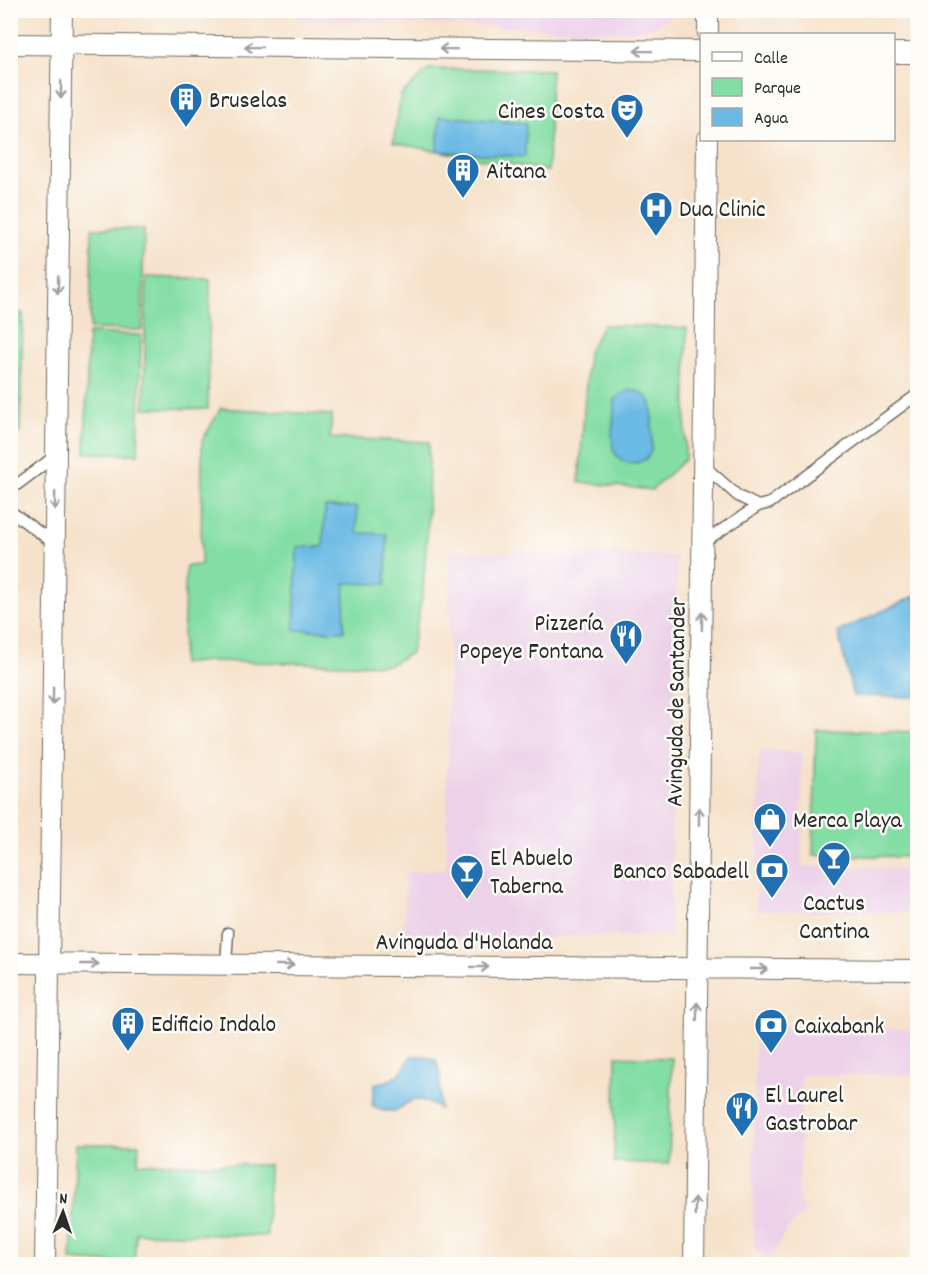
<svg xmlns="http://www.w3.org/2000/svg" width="928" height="1275" font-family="Dekko,sans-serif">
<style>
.built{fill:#ecd1e9}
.green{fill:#83dea4;stroke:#578468;stroke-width:1.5}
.water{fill:#6abae5;stroke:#4a7288;stroke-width:1.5}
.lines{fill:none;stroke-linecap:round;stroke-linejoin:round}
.lane-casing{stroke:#726b63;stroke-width:13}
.street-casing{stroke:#726b63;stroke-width:22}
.lane{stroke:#fff;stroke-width:10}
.street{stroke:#fff;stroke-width:20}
.oneway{stroke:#a0a0a0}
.labels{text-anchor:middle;stroke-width:5;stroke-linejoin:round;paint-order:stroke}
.poi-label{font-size:24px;fill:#2b2b2b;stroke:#fdfcf7;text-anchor:start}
.street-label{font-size:24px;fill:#2b2b2b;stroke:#fdfcf7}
</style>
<rect width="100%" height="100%" fill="#fdfcf7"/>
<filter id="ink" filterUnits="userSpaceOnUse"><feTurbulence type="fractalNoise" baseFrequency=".0167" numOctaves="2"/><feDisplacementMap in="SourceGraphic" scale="12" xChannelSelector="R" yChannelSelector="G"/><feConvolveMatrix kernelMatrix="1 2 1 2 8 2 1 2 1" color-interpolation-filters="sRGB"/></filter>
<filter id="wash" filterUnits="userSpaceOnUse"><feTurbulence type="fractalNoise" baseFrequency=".008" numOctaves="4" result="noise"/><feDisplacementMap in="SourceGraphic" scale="24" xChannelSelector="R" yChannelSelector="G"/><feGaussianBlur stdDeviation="1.35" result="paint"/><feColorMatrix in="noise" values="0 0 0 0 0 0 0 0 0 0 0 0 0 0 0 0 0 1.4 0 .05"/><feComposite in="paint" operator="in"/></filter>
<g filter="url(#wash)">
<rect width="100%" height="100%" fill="#f6e2ca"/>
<path class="built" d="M301 10H674V11L671 16 655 26 626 32 298 19Z
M450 550 677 556 670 935 404 940 405 873 446 869Z
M759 751 802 752V866L917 869V912L756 911Z
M755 1026 917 1029V1075H801L799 1203 806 1211 787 1230 770 1260 753 1248Z"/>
<path class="green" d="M429 69 551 70 548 171 393 143 401 95Z
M92 228 144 229 142 330 90 329Z
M146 277 210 279 208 409 144 408Z
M11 313H23L20 433H11Z
M603 325 687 328 685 459 652 490 579 482 588 352Z
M88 333 141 335 138 454 85 453Z
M221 408 332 415 330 438 429 442 428 521 423 592 411 653 389 665 207 661 182 664 186 566 201 565 202 441Z
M816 730 917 732V857L813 855Z
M616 1056 672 1058 669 1164 614 1162Z
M76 1144H139L138 1163 269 1165 267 1236 136 1233 134 1264 71 1260Z"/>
<path class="water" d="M440 116 526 123 525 157 437 151Z
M628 390C636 391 644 392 649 400 653 406 652 416 652 423 651 432 653 443 651 451 647 463 633 465 623 461 619 459 616 454 613 451L612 434 615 399Z
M325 507H357V533L387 534 386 584 345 583 344 631 294 630 297 547H323Z
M917 595V697L853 696 838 632Z
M411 1056H426L436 1060 440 1074V1109L423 1100H412L395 1111H383L372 1105 375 1084C396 1080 401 1075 411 1056Z"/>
</g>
<g filter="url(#ink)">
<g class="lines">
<defs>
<path id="lane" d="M704 466 738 496 758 506 770 503 918 394
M10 490 55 456
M10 511 55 544
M702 543 758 506
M226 965 228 933"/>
<path id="street" d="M708 34V10
M10 44 702 51
M894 53H918
M10 963 918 970
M45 1264 62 10
M694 1264 707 140"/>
</defs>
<use href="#lane" class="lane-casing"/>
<use href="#street" class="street-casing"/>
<use href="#lane" class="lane"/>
<use href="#street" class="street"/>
</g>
<defs><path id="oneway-shaft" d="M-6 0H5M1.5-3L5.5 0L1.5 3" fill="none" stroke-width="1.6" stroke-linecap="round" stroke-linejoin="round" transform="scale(1.5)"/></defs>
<g class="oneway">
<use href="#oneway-shaft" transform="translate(253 47) rotate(-179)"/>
<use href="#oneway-shaft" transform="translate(448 49) rotate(-179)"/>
<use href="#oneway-shaft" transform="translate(643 51) rotate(-179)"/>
<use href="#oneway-shaft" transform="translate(61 90) rotate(91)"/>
<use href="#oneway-shaft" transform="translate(58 285) rotate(91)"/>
<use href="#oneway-shaft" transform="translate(55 501) rotate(91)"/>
<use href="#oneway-shaft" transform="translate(702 621) rotate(-89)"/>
<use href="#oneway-shaft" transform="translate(53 696) rotate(91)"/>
<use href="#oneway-shaft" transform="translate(699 816) rotate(-89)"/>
<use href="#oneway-shaft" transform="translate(90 964)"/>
<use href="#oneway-shaft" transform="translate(285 965)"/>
<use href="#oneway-shaft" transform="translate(480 967)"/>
<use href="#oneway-shaft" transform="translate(759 969)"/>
<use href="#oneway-shaft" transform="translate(697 1011) rotate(-89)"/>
<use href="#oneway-shaft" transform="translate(695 1206) rotate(-89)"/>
</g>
</g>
<defs>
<symbol id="building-pin" viewBox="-11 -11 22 30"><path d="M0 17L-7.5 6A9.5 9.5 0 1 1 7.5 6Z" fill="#1f6fb2" stroke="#fdfcf7"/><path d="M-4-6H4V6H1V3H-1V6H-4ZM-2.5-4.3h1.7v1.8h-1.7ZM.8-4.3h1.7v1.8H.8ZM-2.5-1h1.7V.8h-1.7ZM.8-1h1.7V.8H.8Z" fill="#fff"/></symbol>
<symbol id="theatre-pin" viewBox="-11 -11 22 30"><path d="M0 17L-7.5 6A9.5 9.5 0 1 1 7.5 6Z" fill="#1f6fb2" stroke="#fdfcf7"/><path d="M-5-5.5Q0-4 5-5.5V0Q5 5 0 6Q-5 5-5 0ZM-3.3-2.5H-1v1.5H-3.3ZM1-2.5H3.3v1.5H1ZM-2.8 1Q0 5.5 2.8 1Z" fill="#fff"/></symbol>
<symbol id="hospital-pin" viewBox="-11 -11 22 30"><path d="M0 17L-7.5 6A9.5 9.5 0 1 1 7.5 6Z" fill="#1f6fb2" stroke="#fdfcf7"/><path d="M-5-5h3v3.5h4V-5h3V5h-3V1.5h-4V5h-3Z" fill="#fff"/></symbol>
<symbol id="restaurant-pin" viewBox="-11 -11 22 30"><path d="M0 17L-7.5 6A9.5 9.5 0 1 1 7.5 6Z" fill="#1f6fb2" stroke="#fdfcf7"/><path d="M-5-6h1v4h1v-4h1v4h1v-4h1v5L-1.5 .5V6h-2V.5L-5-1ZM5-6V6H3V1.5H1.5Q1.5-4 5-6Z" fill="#fff"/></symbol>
<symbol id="shop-pin" viewBox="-11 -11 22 30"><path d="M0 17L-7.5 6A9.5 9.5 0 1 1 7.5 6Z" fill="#1f6fb2" stroke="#fdfcf7"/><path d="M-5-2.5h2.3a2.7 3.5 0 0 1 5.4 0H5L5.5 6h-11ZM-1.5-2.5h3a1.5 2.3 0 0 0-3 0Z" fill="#fff"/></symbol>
<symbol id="bar-pin" viewBox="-11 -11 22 30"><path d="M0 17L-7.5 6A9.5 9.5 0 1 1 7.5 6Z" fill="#1f6fb2" stroke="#fdfcf7"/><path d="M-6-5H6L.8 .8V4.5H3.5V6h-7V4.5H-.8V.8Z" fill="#fff"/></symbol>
<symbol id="bank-pin" viewBox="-11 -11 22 30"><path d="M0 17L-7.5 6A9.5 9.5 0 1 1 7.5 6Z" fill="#1f6fb2" stroke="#fdfcf7"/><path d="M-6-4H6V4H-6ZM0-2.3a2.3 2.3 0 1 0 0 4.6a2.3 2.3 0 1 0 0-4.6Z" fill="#fff"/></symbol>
</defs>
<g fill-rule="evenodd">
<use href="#building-pin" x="167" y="80" width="38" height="52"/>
<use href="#theatre-pin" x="608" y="91" width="38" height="52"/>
<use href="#building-pin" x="444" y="151" width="38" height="52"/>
<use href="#hospital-pin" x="637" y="189" width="38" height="52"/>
<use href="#restaurant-pin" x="607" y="617" width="38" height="52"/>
<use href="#shop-pin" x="751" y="800" width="38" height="52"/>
<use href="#bar-pin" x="815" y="839" width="38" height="52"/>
<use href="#bank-pin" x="753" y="851" width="38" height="52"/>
<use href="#bar-pin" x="448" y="852" width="38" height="52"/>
<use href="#building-pin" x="109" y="1004" width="38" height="52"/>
<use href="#bank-pin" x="752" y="1006" width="38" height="52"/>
<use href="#restaurant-pin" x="723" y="1089" width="38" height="52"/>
</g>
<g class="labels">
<g class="poi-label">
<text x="209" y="107">Bruselas</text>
<text x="604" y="118" text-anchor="end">Cines Costa</text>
<text x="486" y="178">Aitana</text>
<text x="679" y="216">Dua Clinic</text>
<text x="603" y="630" text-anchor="end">Pizzería<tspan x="603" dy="28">Popeye Fontana</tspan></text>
<text x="793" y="827">Merca Playa</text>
<text x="490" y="865">El Abuelo<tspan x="490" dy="28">Taberna</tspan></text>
<text x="749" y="878" text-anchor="end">Banco Sabadell</text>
<text x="834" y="910" text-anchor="middle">Cactus<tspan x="834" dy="28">Cantina</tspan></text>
<text x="151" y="1031">Edificio Indalo</text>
<text x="794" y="1033">Caixabank</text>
<text x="765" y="1102">El Laurel<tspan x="765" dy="28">Gastrobar</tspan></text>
</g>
<g class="street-label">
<text transform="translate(675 702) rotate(-89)" y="8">Avinguda de Santander</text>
<text x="464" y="949">Avinguda d'Holanda</text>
</g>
</g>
<rect width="928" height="1275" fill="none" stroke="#fdfcf7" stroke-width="36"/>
<rect x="700" y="33" width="195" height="108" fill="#fdfcf7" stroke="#a9a8a5" stroke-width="1.5"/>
<rect x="712" y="52" width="30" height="9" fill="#ffffff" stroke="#a9a8a5" stroke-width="1.5"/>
<text x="754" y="63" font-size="18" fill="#2b2b2b">Calle</text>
<rect x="712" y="78" width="30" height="18" fill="#83dea4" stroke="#a9a8a5" stroke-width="1.5"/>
<text x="754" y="93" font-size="18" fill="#2b2b2b">Parque</text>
<rect x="712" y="108" width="30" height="18" fill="#6abae5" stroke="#a9a8a5" stroke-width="1.5"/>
<text x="754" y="123" font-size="18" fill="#2b2b2b">Agua</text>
<g transform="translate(63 1212) rotate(2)" stroke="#fdfcf7" stroke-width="4.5" paint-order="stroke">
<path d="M0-4.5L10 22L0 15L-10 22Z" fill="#2b2b2b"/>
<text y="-9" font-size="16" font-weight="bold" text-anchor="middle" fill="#2b2b2b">N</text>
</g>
</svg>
